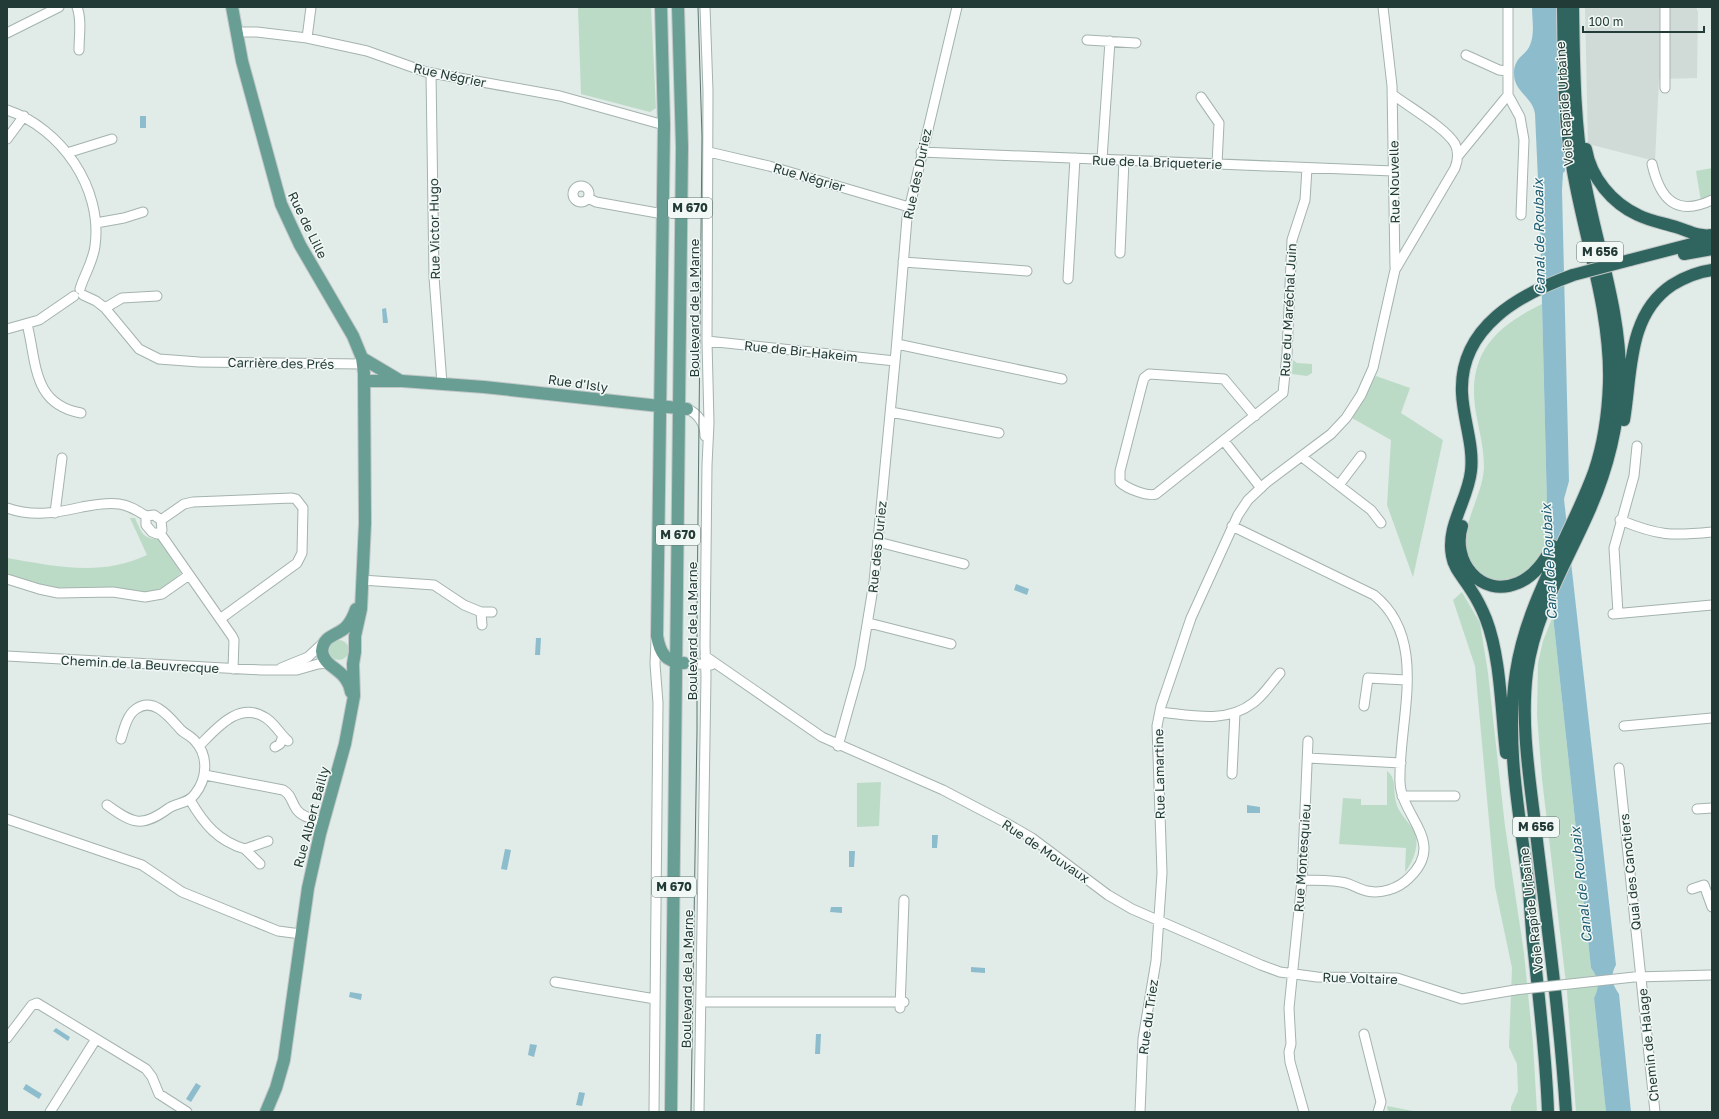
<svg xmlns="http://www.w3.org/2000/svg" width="1719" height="1119" font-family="'Golos Text',sans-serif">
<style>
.built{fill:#d0dbd7}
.green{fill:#bcdbc7}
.water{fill:#8dbdcd}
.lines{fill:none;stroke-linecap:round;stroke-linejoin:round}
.minor-casing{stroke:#a4b3af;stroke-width:11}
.major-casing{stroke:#c1c8c7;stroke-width:14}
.highway-casing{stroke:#c1c8c7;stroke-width:14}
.minor{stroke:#fff;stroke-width:9}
.major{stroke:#699e95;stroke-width:12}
.highway{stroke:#30655f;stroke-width:12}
.tram{stroke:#5d7672;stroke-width:1}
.minor-bridge-casing{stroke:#a4b3af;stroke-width:11;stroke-linecap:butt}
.highway-bridge-casing{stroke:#c1c8c7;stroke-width:14;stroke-linecap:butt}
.minor-bridge{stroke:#fff;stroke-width:9}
.highway-bridge{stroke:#30655f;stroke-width:12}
.labels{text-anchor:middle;stroke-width:3;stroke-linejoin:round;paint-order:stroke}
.shield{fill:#f2f8f5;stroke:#61746f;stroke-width:1}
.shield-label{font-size:12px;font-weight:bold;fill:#233b36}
.street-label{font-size:13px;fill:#233b36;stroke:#f2f8f5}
.water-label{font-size:14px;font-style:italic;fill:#205e73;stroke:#f2f8f5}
</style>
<rect width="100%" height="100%" fill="#e1ebe8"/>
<path class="built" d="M1585 7H1696L1698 12 1697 78 1659 79 1655 161 1588 144Z"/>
<path class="green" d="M578 7H651L656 108 650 112 581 94Z
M1712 168V194L1701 201 1696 171Z
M1542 304 1548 546C1536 562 1521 583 1498 580 1479 578 1463 560 1465 540 1467 515 1483 492 1484 467 1484 446 1478 427 1475 407 1468 352 1497 326 1542 304Z
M1293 360 1297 363 1312 364V373L1307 376 1292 374Z
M1376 376 1410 388 1401 413 1443 440 1413 577 1387 505 1391 440 1352 418Z
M130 518H135C141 531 142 539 158 539L181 573 168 585 150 593 107 587 52 588 7 575V558C54 566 101 577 147 555Z
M1462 592 1480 623 1488 673 1505 826 1524 953 1533 1044 1537 1112H1511V1107L1518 1091 1517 1064 1509 1047 1512 968 1495 887 1475 666 1453 600Z
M1553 616 1591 968C1598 977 1600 987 1594 998L1606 1112H1576L1567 992 1542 779 1537 715 1538 663 1543 641Z
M329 650a10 10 0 1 1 20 0a10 10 0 1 1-20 0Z
M1387 771C1397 778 1393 791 1396 802 1398 812 1407 820 1413 829 1421 842 1414 861 1405 872L1406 848 1339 844 1343 798 1361 799V805H1387Z
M881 782 879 826 857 827V783Z
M1387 1106 1418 1112H1388Z"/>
<path class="water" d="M1532 7H1556L1558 76 1565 171 1563 173 1562 190 1569 481 1564 499 1616 965C1610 975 1612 985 1619 994L1631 1112H1606L1594 998C1600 987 1598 977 1591 968L1553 616 1548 546 1540 223 1535 114C1533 97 1514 92 1514 74 1514 56 1526 56 1530 45 1535 34 1532 18 1532 7Z
M140 116H146V128H140Z
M386 308 388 323H383L382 309Z
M1016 584 1029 589 1027 595 1014 590Z
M536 638H541L540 655H535Z
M1247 805 1260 807V813H1247Z
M932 835H938L937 848H932Z
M505 849 511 850 507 870 501 869Z
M849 851H855L854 867H849Z
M831 907H842V913L830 912Z
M971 967 985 968V973L971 972Z
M350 992 362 994 361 1000 349 997Z
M56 1028 70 1037 68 1041 53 1031Z
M816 1034H821L820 1054H815Z
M530 1044 537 1045 534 1057 528 1055Z
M196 1083 201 1086 191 1102 186 1099Z
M26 1084 42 1094 39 1099 23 1089Z
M579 1092 585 1093 582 1106 576 1105Z"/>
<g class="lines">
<defs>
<path id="minor" d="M77 7C82 20 79 36 79 50
M1383 7 1392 86 1395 267
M1508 7V95L1520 117 1524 140 1521 215
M1665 7V88
M236 32H257L307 38 367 51 426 72 560 96 664 125
M7 33 59 7
M307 38 311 7
M1087 40 1136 43
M1466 55 1499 70 1507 71
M431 73 434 277 442 384
M1201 97 1219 123 1217 164
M7 110C61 128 103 188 95 246 93 262 84 275 80 289
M7 139 24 116
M709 152 769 166 909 207
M921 152 1393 171
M67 153 112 139
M1458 156 1508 95
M1102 159 1110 41
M1652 164C1660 199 1676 217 1712 200
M573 194a8 8 0 1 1 16 0a8 8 0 1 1-16 0Z
M588 198 596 202 663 214
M96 223 124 218 143 212
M1120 253 1124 160
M903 262 1027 271
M1068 279 1075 158
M83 295 96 301 105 308 139 349 159 359 199 362 363 364
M105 308 122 298 157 296
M27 324C37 363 32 404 81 413
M7 329 39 320 74 296
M707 341 895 361
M897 344 1062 379
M687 409C698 413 705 424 705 436
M891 412 999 433
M1255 416 1224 379 1149 374 1144 378 1142 385 1120 471V482C1126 488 1147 497 1156 494L1283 393 1287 354 1292 240 1305 200 1307 168
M1224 441 1261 488
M1302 457 1371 510 1381 523
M1339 485 1361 456
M7 508C33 517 56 513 82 507 94 505 106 502 119 504 129 505 138 511 146 516
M55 513 62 458
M154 515 161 520 162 530 157 534 152 532 146 525V516Z
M161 520 184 504 193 502 292 498 296 499 303 508 302 553 297 563 220 619
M1620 520C1659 536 1671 536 1712 532
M1232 526 1374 595C1430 640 1398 721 1400 782 1401 817 1447 842 1409 878 1398 889 1381 894 1367 891 1358 889 1350 883 1341 882 1328 880 1315 880 1302 880
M160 533 232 636 234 640 233 669
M878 542 964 564
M7 579 39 589 58 593 113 592 145 597 162 594 189 575
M362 580 434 585 464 605 481 612 482 625
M481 612H492
M1618 613 1614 548 1634 476 1637 446
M1613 614 1712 605
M869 623 951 644
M7 656 261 670H297L318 664 328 663
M705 656 822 737 943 790 1006 823 1032 838 1108 895 1132 909 1261 965 1280 972 1317 977 1397 978 1462 999 1515 990
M684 663 711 665
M281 668 308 657 323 643
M1364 706 1368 678 1406 680
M1160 712C1191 715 1226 724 1253 703 1264 695 1271 683 1280 673
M1624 726 1712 718
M199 746C216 729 239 700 266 718 275 724 280 734 288 741
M838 746 860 667 874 582 896 351 907 218 957 7
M275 747 280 744 283 736
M1308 758 1401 763
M1619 768 1655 1112
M1232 774 1235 713
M205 775 283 790C292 795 291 802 297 810 303 818 315 819 323 822
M1402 796H1455
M190 800C204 824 218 841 245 849L268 841
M107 805C133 824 142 828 169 808 178 802 188 804 195 794 207 779 209 756 195 741 191 736 185 734 181 730 170 718 154 696 136 709 127 715 124 729 121 739
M1697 809 1712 808
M7 819 142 865 182 892 278 931 301 934
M245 849 260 864
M1692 889 1704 885 1712 907
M1635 977 1712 975
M555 982 655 999
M701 1002H904
M900 1008 904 900
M1364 1034 1381 1102 1378 1112
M7 1038 32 1005 37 1003 146 1069 152 1077 159 1094 187 1112
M50 1112 96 1039
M654 1112 658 703 655 664 656 641
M699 1112 706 676 705 646 707 465 709 423 707 341 708 91 705 7
M1140 1112 1143 1039 1156 961 1162 873 1157 726 1161 706 1191 618 1238 515 1248 500 1266 483 1331 434 1346 418 1361 395 1373 368 1395 270 1455 168C1458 160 1459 152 1455 144 1446 128 1409 107 1392 94
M1304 1112 1290 1062 1289 1052 1291 1044 1289 1008 1302 880 1308 741"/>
<path id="major" d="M232 7 242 61 281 204 300 245 353 336 362 358 364 373 365 523 361 609 355 636V652L353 664 354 696 345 744 320 834 308 888 284 1060 276 1088 266 1112
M661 7 664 125 657 636C660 653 665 662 684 663
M362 358 399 380
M364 381H402L484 387 687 409
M351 692C347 668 324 669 322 651 323 635 337 636 346 627 351 622 354 615 356 609
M671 1112 682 147 678 7"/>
<path id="highway" d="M1586 149C1591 178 1612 203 1638 215 1650 221 1663 223 1676 227 1689 231 1698 237 1712 235
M1684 254 1712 249
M1630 260 1711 239
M1624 420C1632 373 1627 315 1672 285 1685 277 1697 272 1712 270
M1462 526C1451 560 1480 599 1518 583 1535 576 1544 561 1553 546
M1506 753C1501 712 1501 658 1486 619 1482 609 1477 599 1471 590 1464 578 1454 569 1452 556 1446 526 1468 500 1471 471 1474 445 1463 419 1462 393 1459 327 1520 294 1573 275
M1548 1112C1546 1055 1539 999 1533 943 1531 922 1530 901 1528 881 1519 812 1505 741 1516 672 1527 599 1569 540 1594 472 1604 443 1608 413 1609 383 1611 311 1585 241 1573 171 1563 117 1564 61 1563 7
M1566 1112C1560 1021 1548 931 1537 841 1531 786 1520 728 1527 672 1535 613 1567 562 1590 509 1608 468 1618 427 1620 383 1622 313 1596 245 1584 177 1574 121 1574 64 1573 7"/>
</defs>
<use href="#minor" class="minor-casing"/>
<use href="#major" class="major-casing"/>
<use href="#highway" class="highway-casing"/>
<use href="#minor" class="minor"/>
<use href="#major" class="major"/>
<use href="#highway" class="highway"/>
<path class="tram" d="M691 1112 697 731V613L702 137 698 7"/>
<defs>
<path id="minor-bridge" d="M1515 990 1634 977"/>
<path id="highway-bridge" d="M1573 275 1630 260"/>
</defs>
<use href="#minor-bridge" class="minor-bridge-casing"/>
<use href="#highway-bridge" class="highway-bridge-casing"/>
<use href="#minor-bridge" class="minor-bridge"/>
<use href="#highway-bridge" class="highway-bridge"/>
</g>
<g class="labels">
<g class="shield">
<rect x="668" y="198" width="44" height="20" rx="3"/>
<rect x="1577" y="242" width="46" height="20" rx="3"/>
<rect x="656" y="525" width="44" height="20" rx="3"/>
<rect x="1513" y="817" width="46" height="20" rx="3"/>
<rect x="652" y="877" width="44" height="20" rx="3"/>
</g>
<g class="shield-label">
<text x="690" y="212">M 670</text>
<text x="1600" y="256">M 656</text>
<text x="678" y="539">M 670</text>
<text x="1536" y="831">M 656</text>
<text x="674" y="891">M 670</text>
</g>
<g class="street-label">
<text transform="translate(450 75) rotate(12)" y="5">Rue Négrier</text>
<text transform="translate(1564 104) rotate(-94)" y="5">Voie Rapide Urbaine</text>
<text transform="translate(1157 162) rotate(2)" y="5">Rue de la Briqueterie</text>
<text transform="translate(917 174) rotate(-78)" y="5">Rue des Duriez</text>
<text transform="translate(809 177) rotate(16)" y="5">Rue Négrier</text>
<text transform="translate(1394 182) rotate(-91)" y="5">Rue Nouvelle</text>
<text transform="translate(308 225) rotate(64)" y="5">Rue de Lille</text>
<text transform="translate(434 229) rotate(-91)" y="5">Rue Victor Hugo</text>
<text transform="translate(694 308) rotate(-90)" y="5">Boulevard de la Marne</text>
<text transform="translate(1288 310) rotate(-87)" y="5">Rue du Maréchal Juin</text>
<text transform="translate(801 351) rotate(6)" y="5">Rue de Bir-Hakeim</text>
<text transform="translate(281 363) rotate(1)" y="5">Carrière des Prés</text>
<text transform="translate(578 383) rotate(8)" y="5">Rue d'Isly</text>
<text transform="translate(877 547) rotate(-84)" y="5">Rue des Duriez</text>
<text transform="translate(692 631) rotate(-90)" y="5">Boulevard de la Marne</text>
<text transform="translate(140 664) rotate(3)" y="5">Chemin de la Beuvrecque</text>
<text transform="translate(1159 774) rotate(-91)" y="5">Rue Lamartine</text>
<text transform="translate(311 817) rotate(-75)" y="5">Rue Albert Bailly</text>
<text transform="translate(1046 851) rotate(34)" y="5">Rue de Mouvaux</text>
<text transform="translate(1302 858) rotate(-86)" y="5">Rue Montesquieu</text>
<text transform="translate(1630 872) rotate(-96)" y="5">Quai des Canotiers</text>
<text transform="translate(1531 910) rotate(-97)" y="5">Voie Rapide Urbaine</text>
<text transform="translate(1360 978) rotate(2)" y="5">Rue Voltaire</text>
<text transform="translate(687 979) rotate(-89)" y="5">Boulevard de la Marne</text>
<text transform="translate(1148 1017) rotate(-82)" y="5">Rue du Triez</text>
<text transform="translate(1648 1045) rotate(-96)" y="5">Chemin de Halage</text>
</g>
<g class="water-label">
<text transform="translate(1539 237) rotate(-91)" y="5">Canal de Roubaix</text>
<text transform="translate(1549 562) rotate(-93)" y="5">Canal de Roubaix</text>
<text transform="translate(1581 885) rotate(-96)" y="5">Canal de Roubaix</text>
</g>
</g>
<rect width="1719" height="1119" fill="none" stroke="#233b36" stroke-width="16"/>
<path d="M1583 26v6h121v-6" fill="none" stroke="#233b36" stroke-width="2"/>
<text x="1589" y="26" font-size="12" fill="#233b36" stroke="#f2f8f5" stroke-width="3" paint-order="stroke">100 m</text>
</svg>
